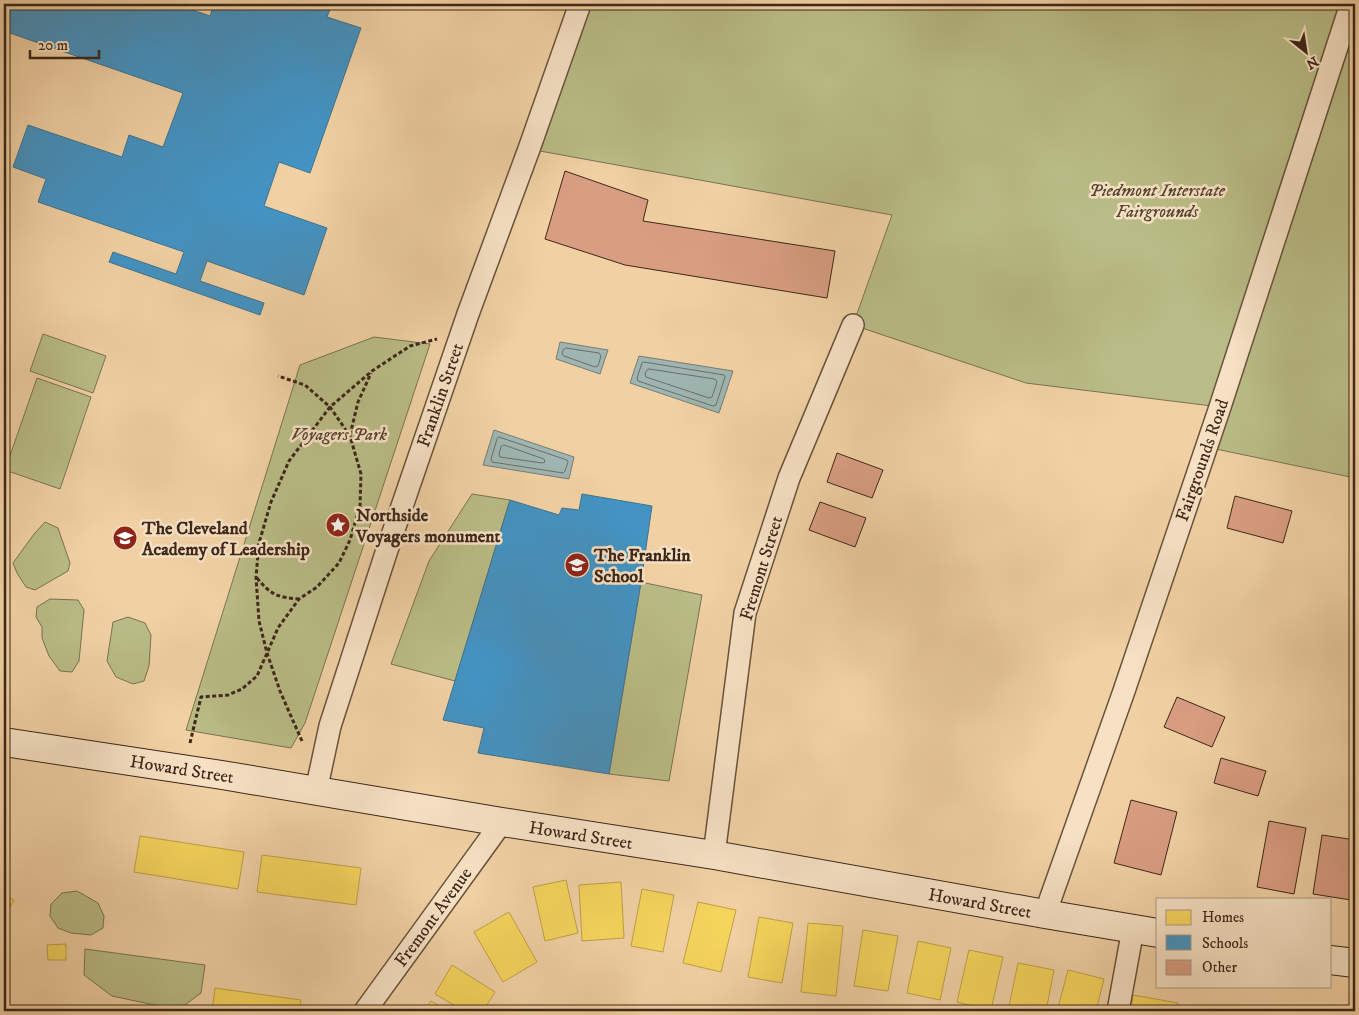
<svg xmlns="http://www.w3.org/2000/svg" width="1359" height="1015" font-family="'IM FELL DW Pica',serif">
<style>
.green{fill:#b9bc86;stroke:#7b7250}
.water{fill:#9eb5b1;stroke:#777c74}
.homes{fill:#f6d55c;stroke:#bea148}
.schools{fill:#4393c3;stroke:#417390}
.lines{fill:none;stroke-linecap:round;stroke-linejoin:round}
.shore{stroke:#6e6e65;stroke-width:1}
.building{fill:#d99e82;stroke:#3d2719}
.street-casing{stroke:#6a523c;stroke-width:24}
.secondary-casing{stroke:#3d2719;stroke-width:30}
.path{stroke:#3d2719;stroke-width:3;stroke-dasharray:4 2.5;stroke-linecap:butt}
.street{stroke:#f6e1c4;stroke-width:21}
.secondary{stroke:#f6e1c4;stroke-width:28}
.labels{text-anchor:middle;stroke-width:5;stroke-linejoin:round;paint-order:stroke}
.park-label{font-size:18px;font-style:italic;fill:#56452f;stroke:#f6e1c4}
.street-label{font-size:18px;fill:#3d2719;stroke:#f6e1c4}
.poi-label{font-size:18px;font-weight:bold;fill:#3d2719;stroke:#f6e1c4;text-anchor:start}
</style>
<rect width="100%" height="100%" fill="#f1d1a4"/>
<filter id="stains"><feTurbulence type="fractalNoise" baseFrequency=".004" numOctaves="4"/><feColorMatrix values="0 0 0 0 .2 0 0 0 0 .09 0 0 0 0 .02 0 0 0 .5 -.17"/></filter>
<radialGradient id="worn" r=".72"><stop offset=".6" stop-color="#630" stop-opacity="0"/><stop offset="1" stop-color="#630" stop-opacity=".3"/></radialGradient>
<path class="green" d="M580 4H1355V478L1206 447 1220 407 1026 383 853 325 892 215 529 149Z
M43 334 106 356 93 393 30 371Z
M374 337 430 344 305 723 291 748 186 730 300 365Z
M37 378 91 397 60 489 5 470Z
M472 494 510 500 455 681 391 664 429 561Z
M45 522 58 528 70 563 68 571 35 590 26 587 17 573 13 563 34 534Z
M641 582 702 595 669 781 609 774Z
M50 599 78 600 84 610 79 661 72 672 60 671 49 656 42 638V627L36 617 37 607Z
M128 617 145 623 151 635 149 666 144 681 133 684 116 677 107 661 113 622Z
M77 891 98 903 104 916 103 928 91 935 71 933 58 928 50 916 51 904 62 893Z
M85 949 205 965 201 993 178 1010 112 996 84 975Z"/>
<path class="water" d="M560 342 608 350 600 374 556 359Z
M639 356 733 371 719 413 630 383Z
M494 430 574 457 569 479 483 465Z"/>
<path class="homes" d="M140 836 244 852 238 889 134 872Z
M262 855 361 868 356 905 257 892Z
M566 880 578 933 545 941 533 887Z
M621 882 624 938 582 941 579 885Z
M642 889 674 895 663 952 631 946Z
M4 895 14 900 4 918Z
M698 902 736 910 721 972 683 963Z
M509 912 537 962 503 982 474 932Z
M759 917 793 923 782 983 748 977Z
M808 923 843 926 836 996 801 992Z
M863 930 898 936 888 991 854 986Z
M918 941 951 948 940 1000 907 993Z
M66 944V960H48L47 945Z
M969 950 1003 957 991 1010 957 1002Z
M1018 963 1054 970 1046 1011H1008Z
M452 965 495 992 483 1011H464L435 994Z
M1068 970 1104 979 1096 1011H1057Z
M215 988 301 1000 299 1011H212Z
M1133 995 1178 1003 1176 1011H1131Z
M431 1001 448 1011H424Z"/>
<path class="schools" d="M4 4H175L210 16 214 4H332L327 17 361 28 310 173 279 162 264 206 327 228 304 295 207 261 200 281 264 303 260 315 109 262 113 252 176 274 184 252 38 202 46 179 13 167 28 125 122 157 129 135 163 147 183 93 4 31Z
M582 494 652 506 641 582 609 774 478 753 484 728 443 720 510 500 559 515 562 508 579 510Z"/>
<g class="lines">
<path class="shore" d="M566 348 599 353 601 356 598 366 595 367 564 356 562 354 563 350Z
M644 362 724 375 725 377 716 405 713 406 638 381 637 378 642 363Z
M649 369 715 379 717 382 712 397 709 398 646 377 645 374 647 370Z
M499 437 567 460 568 462 565 471 563 473 492 462 491 459 497 439Z
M504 445 544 459 545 462 542 463 500 457 499 454 501 447Z"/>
</g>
<path class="building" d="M565 171 648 200 643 221 835 251 827 298 625 265 545 239Z
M837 453 883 470 872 498 827 482Z
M1235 496 1292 511 1283 543 1227 528Z
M820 502 866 518 855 547 809 530Z
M1177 697 1225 717 1212 747 1164 727Z
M1221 758 1266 771 1258 796 1214 783Z
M1131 800 1177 812 1161 875 1114 863Z
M1269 821 1306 828 1294 894 1257 887Z
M1322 835 1355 840V874L1351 900 1313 894Z"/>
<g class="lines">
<defs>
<path id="street" d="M316 791 330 726 386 553 468 314 529 149 580 4
M714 855 745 613 789 478 853 325
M1045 914 1124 691 1220 407 1351 4
M365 1011 502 822
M1118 1011 1133 929"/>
<path id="secondary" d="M4 742 222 775 502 822 714 855 1045 914 1158 933
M1330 960 1355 963"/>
</defs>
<use href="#street" class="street-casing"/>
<use href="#secondary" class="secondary-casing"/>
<path class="path" d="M350 435 358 402 371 373
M257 578C271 595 277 597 299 599
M302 741 290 714 280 691 267 653 259 621 256 577 259 543 271 502 289 461 330 407 372 371 410 346 437 339
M190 743 201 697 228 695 242 689 257 676 278 628 299 599 317 587 339 563 350 540 360 506 361 474 350 436 330 407 305 385 278 376"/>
<use href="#street" class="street"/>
<use href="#secondary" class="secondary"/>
</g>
<defs>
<symbol id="sight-disc" viewBox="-11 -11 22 22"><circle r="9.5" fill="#8f2418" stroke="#f6e1c4"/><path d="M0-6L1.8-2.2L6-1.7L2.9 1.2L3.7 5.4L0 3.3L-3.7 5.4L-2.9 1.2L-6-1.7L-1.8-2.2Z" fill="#fff"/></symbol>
<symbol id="school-disc" viewBox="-11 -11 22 22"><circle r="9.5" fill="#8f2418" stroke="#f6e1c4"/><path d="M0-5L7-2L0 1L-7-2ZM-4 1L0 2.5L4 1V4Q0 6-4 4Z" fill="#fff"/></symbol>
</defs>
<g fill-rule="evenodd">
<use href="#sight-disc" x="324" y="511" width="28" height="28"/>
<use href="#school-disc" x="111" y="524" width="28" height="28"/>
<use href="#school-disc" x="563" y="551" width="28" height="28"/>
</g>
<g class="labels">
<g class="park-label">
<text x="1157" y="196">Piedmont Interstate<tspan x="1157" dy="21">Fairgrounds</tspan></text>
<text x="339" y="440">Voyagers Park</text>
</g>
<g class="street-label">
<text transform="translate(440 395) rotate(-71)" y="6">Franklin Street</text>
<text transform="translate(1202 460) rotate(-71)" y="6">Fairgrounds Road</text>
<text transform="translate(761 568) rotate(-73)" y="6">Fremont Street</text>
<text transform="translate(182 769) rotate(9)" y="6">Howard Street</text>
<text transform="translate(581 835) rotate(9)" y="6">Howard Street</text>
<text transform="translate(980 903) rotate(10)" y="6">Howard Street</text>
<text transform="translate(433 917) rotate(-54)" y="6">Fremont Avenue</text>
</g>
<g class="poi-label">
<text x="356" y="521">Northside<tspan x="356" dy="21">Voyagers monument</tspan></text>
<text x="142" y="534">The Cleveland<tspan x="142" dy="21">Academy of Leadership</tspan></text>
<text x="594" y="561">The Franklin<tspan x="594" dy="21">School</tspan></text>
</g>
</g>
<rect width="1359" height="1015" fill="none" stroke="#f1d1a4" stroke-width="20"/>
<rect x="5" y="5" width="1349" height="1005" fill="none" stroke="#3d2719" stroke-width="2.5"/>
<rect x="10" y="10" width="1339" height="995" fill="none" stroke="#3d2719"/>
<rect x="1156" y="898" width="175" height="90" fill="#f6e1c4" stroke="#ac9780"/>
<rect x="1166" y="910" width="25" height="15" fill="#f6d55c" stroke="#ac9780"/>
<text x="1202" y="922" font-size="15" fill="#3d2719">Homes</text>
<rect x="1166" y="935" width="25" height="15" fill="#4393c3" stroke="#ac9780"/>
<text x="1202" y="948" font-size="15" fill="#3d2719">Schools</text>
<rect x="1166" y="960" width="25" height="15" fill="#d99e82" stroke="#ac9780"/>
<text x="1202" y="972" font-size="15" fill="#3d2719">Other</text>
<g transform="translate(1306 52) rotate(150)" stroke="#f6e1c4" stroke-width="4" paint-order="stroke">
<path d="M0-4L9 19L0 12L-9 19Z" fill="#3d2719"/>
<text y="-8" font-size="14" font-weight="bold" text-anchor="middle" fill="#3d2719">N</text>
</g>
<path d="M30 50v8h69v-8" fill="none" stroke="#3d2719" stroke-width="2.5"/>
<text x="38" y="50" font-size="15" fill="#3d2719" stroke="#f6e1c4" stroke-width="4" paint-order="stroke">20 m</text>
<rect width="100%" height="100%" filter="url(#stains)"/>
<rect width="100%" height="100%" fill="url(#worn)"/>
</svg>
